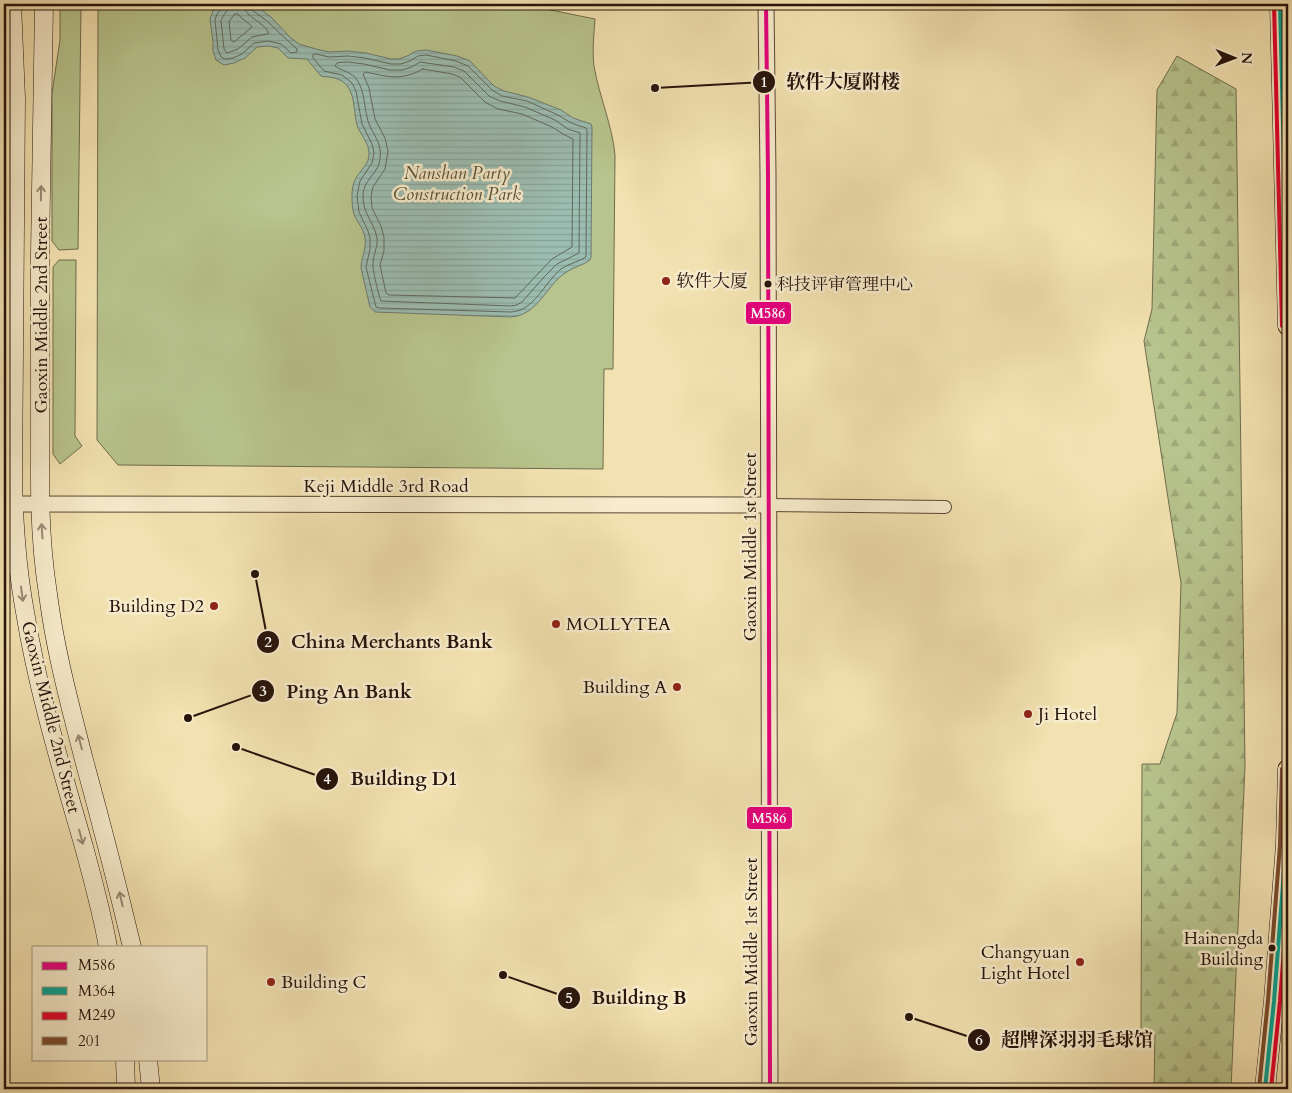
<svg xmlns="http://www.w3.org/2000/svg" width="1292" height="1093" font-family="Cardo,'Noto Serif SC',serif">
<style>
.forest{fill:url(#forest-firs);stroke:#6f6c4c}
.green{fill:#b8c48d;stroke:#6f6c4c}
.water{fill:url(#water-rules);stroke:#6d796f}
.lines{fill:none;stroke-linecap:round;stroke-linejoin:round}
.shore{stroke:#61685e;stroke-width:1}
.minor-casing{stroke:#594734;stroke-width:14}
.tertiary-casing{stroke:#594734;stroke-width:17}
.secondary-casing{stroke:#26130b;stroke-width:19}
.primary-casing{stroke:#26130b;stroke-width:21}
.minor{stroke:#f7eccc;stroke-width:12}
.tertiary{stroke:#f7eccc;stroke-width:15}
.secondary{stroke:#f7eccc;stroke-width:18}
.primary{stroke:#eac178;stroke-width:19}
.bus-1-casing{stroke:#f7eccc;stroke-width:8}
.bus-2-casing{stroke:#f7eccc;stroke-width:8}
.bus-3-casing{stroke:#f7eccc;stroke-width:8}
.bus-4-casing{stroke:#f7eccc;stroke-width:8}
.bus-1{stroke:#e5007d;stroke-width:4}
.bus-2{stroke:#03a595;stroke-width:4}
.bus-3{stroke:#e4002b;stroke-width:4}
.bus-4{stroke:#7a4b2a;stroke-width:4}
.oneway{stroke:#998a75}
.poi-dot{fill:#8f2418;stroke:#f7eccc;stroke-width:2}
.bus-dot{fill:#26130b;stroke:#f7eccc;stroke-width:2}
.labels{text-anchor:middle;stroke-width:5;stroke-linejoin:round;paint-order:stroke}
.bus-label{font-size:17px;fill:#26130b;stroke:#f7eccc;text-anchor:start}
.park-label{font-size:18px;font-style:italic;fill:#595138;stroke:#f7eccc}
.poi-label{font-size:18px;fill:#26130b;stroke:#f7eccc;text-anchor:start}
.street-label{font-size:18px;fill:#26130b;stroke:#f7eccc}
.leader{fill:none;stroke:#26130b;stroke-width:2}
.callout-dot{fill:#26130b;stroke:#f7eccc;stroke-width:2}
.mark-label{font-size:15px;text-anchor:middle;font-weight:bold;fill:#fff}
.callout-label{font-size:19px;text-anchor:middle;font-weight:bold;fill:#26130b;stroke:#f7eccc;stroke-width:5;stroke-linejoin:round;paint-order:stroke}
.line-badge{stroke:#f7eccc;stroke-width:2}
.badge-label{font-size:14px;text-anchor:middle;font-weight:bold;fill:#fff}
</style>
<defs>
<pattern id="forest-firs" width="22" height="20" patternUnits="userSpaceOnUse" patternTransform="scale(1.25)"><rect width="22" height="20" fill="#b8c48d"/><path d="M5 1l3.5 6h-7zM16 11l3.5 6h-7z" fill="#9ea878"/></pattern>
<pattern id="water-rules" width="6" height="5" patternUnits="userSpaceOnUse" patternTransform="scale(1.25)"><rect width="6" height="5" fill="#9cbdb1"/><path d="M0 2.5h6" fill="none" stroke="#86a297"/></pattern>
</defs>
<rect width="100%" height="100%" fill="#f3e2b1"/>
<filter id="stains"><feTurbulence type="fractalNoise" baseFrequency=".004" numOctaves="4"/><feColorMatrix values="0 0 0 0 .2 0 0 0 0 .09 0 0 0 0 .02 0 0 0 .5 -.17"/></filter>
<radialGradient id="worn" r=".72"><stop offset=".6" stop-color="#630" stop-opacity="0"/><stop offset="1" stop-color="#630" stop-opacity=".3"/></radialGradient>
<path class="forest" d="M1177 56 1236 89 1245 765 1231 1089H1154L1155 1033H1141L1142 764H1160L1177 713 1181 583 1144 341 1152 309 1157 90Z"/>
<path class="green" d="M60 4H81L78 249 59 250 52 241V93L60 40Z
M98 4H521L595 19C594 34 592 51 594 66 599 96 612 124 615 155L613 369H604L603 469 118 465 97 440Z
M59 260H76L75 436 82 446 60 464 53 454V267Z"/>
<path class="water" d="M219 4H251L259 8 271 17 290 37 299 44 316 49 329 52 348 51 366 53 391 59H399L407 56 416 51 426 50 457 56 470 61 494 86 504 91 528 97 561 110 573 118 591 124 592 127 591 257 590 260C582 266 573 267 565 273 545 287 538 315 511 317L375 312 370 307 361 268C361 258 367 248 365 238 364 229 357 222 354 214 352 208 352 201 352 195 352 190 353 184 355 180 359 171 370 164 369 153 369 143 360 134 357 125 353 110 356 88 340 80 335 77 327 77 321 76L307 59 288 58 278 48 269 46 257 47 245 58 234 63 224 65 216 60 213 51V42L210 19 213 11Z"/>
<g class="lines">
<path class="shore" d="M223 4 222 8 217 14 215 20 218 50 221 57 225 59 233 58 242 54 254 43 268 41 281 44 291 53 297 52V49L287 40 267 21 252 10 250 4
M229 4C229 11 223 14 221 21L224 49 227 53 238 49 252 37 267 34 269 33C263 21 245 18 243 4
M235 14H238C242 20 249 22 252 27L234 42 231 40 229 22Z
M316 54 329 57 348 56 365 58 391 64H401L410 61 418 56 426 55 456 61 468 66 492 90 502 96 527 101 558 115 571 123 586 128 587 130 586 257C578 262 568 264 561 269 544 283 534 311 511 312L380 308 376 307 366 267 370 249V238L368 231 359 212 357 196 360 181 372 163 374 153 372 144 362 124 356 91 352 83 342 75 324 71 313 58V55Z
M348 62 364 64 390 70H402L412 67 420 62 454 67 464 71 489 96 500 101 525 107 555 120 568 129 580 133 579 253 557 264 544 277 522 302 517 305 511 306 381 301C379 297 372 268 373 264 373 255 378 247 377 238 374 221 362 214 363 194 364 181 375 175 379 164 380 159 381 154 380 149 378 138 371 131 368 121 364 107 365 92 357 80 352 72 342 71 335 66L337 63Z
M423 69 452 74 460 77 485 102 498 109 522 114 552 127 563 134 573 139 572 247 552 259 515 298 389 295 386 293 380 265 384 251V237L381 226 372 208 371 196 373 187 385 169 388 151 385 138 375 119 369 88 363 74 366 72C389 77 401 81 423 69Z"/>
<defs>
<path id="minor" d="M768 505 945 507"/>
<path id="tertiary" d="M766 4 768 175 770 1089
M4 504 768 505"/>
<path id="secondary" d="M12 4 16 98 13 480C14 524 17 569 25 612 38 692 62 770 84 847 93 880 102 913 108 947
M44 4 40 253V480C40 518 42 556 48 594 55 650 70 705 84 760 101 822 117 884 132 947
M125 1059 126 1089
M148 1059 151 1089"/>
<path id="primary" d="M1280 4 1288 326
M1265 1089 1274 1001 1286 845 1288 769"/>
</defs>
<use href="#minor" class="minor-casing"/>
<use href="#tertiary" class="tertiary-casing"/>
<use href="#secondary" class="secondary-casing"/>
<use href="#primary" class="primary-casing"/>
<use href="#minor" class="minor"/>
<use href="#tertiary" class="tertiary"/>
<use href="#secondary" class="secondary"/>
<use href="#primary" class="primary"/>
<defs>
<path id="bus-1" d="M766 4 768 175 770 1089"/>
<path id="bus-2" d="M1280 4 1288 326
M1265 1089 1274 1001 1286 845 1288 769"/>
<path id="bus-3" d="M1274 4 1282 326
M1271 1089 1280 1001 1288 897"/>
<path id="bus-4" d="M1286 4 1288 84
M1259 1088 1268 1000 1280 845 1282 769"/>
</defs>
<use href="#bus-1" class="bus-1-casing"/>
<use href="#bus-2" class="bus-2-casing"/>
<use href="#bus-3" class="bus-3-casing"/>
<use href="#bus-4" class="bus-4-casing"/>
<use href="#bus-1" class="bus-1"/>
<use href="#bus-2" class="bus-2"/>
<use href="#bus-3" class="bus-3"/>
<use href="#bus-4" class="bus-4"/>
</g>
<defs><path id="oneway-shaft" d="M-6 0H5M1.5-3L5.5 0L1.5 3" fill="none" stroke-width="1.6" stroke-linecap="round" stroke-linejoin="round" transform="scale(1.25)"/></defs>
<g class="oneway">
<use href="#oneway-shaft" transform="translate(41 193) rotate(-89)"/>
<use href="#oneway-shaft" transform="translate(42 531) rotate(-94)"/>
<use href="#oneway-shaft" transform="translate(22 594) rotate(82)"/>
<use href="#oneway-shaft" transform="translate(80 742) rotate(-105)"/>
<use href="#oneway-shaft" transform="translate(81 837) rotate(75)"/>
<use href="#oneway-shaft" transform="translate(121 899) rotate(-103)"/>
</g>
<g class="poi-dot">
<circle cx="666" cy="281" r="5"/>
<circle cx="214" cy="606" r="5"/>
<circle cx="556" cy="624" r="5"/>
<circle cx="677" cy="687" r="5"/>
<circle cx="1028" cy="714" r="5"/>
<circle cx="1080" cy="962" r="5"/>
<circle cx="271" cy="982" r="5"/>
</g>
<g class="bus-dot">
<circle cx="768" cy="284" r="4.5"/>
<circle cx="1272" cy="948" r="4.5"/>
</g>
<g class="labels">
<g class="bus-label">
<text x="777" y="290">科技评审管理中心</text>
<text x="1263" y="944" text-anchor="end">Hainengda<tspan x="1263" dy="21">Building</tspan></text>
</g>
<g class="park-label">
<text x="457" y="179">Nanshan Party<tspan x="457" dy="21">Construction Park</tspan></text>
</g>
<g class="poi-label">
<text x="676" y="287">软件大厦</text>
<text x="204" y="612" text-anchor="end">Building D2</text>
<text x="566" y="630">MOLLYTEA</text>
<text x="667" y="693" text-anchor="end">Building A</text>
<text x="1038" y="720">Ji Hotel</text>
<text x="1070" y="958" text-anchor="end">Changyuan<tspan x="1070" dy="21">Light Hotel</tspan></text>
<text x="281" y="988">Building C</text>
</g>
<g class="street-label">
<text transform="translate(41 315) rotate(-90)" y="6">Gaoxin Middle 2nd Street</text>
<text x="386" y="492">Keji Middle 3rd Road</text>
<text transform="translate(750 547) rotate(-90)" y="6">Gaoxin Middle 1st Street</text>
<text transform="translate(51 717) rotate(76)" y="6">Gaoxin Middle 2nd Street</text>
<text transform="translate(751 952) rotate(-90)" y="6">Gaoxin Middle 1st Street</text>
</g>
</g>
<path class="leader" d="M655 88L764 82M255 574L268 642M188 718L263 691M236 747L327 779M503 975L569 998M909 1017L979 1040"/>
<g class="callout-dot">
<circle cx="655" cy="88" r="5"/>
<circle cx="255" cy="574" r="5"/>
<circle cx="188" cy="718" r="5"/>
<circle cx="236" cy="747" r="5"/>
<circle cx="503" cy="975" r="5"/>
<circle cx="909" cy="1017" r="5"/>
<circle cx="764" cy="82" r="12"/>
<circle cx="268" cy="642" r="12"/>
<circle cx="263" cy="691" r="12"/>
<circle cx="327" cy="779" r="12"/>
<circle cx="569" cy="998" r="12"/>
<circle cx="979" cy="1040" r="12"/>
</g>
<g class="mark-label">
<text x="764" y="87">1</text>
<text x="268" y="647">2</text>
<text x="263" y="696">3</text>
<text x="327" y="784">4</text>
<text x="569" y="1003">5</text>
<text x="979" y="1045">6</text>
</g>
<g class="callout-label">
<text x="843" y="88">软件大厦附楼</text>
<text x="392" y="648">China Merchants Bank</text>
<text x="349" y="698">Ping An Bank</text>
<text x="404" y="785">Building D1</text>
<text x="639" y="1004">Building B</text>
<text x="1077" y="1046">超牌深羽羽毛球馆</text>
</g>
<g class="line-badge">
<rect x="745" y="301" width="47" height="24" rx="5" fill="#e5007d"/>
<rect x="746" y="806" width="47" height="24" rx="5" fill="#e5007d"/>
</g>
<g class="badge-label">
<text x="768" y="318">M586</text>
<text x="769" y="823">M586</text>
</g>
<rect width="1292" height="1093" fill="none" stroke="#f3e2b1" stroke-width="20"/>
<rect x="5" y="5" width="1282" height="1083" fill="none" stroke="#26130b" stroke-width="2.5"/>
<rect x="10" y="10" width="1272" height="1073" fill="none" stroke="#26130b"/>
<rect x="32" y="946" width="175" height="115" fill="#f7eccc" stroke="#a3957f"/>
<rect x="42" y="962" width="25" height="8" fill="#e5007d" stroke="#a3957f"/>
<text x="78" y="970" font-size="15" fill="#26130b">M586</text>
<rect x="42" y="987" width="25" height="8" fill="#03a595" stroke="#a3957f"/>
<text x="78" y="996" font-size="15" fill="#26130b">M364</text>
<rect x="42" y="1012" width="25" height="8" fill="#e4002b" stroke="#a3957f"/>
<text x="78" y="1020" font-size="15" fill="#26130b">M249</text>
<rect x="42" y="1037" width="25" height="8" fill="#7a4b2a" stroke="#a3957f"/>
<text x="78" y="1046" font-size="15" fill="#26130b">201</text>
<g transform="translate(1234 58) rotate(91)" stroke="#f7eccc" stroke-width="4" paint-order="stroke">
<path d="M0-4L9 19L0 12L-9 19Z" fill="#26130b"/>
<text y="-8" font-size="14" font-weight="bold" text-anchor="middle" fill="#26130b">N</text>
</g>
<rect width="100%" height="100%" filter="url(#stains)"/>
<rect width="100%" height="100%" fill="url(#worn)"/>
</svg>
